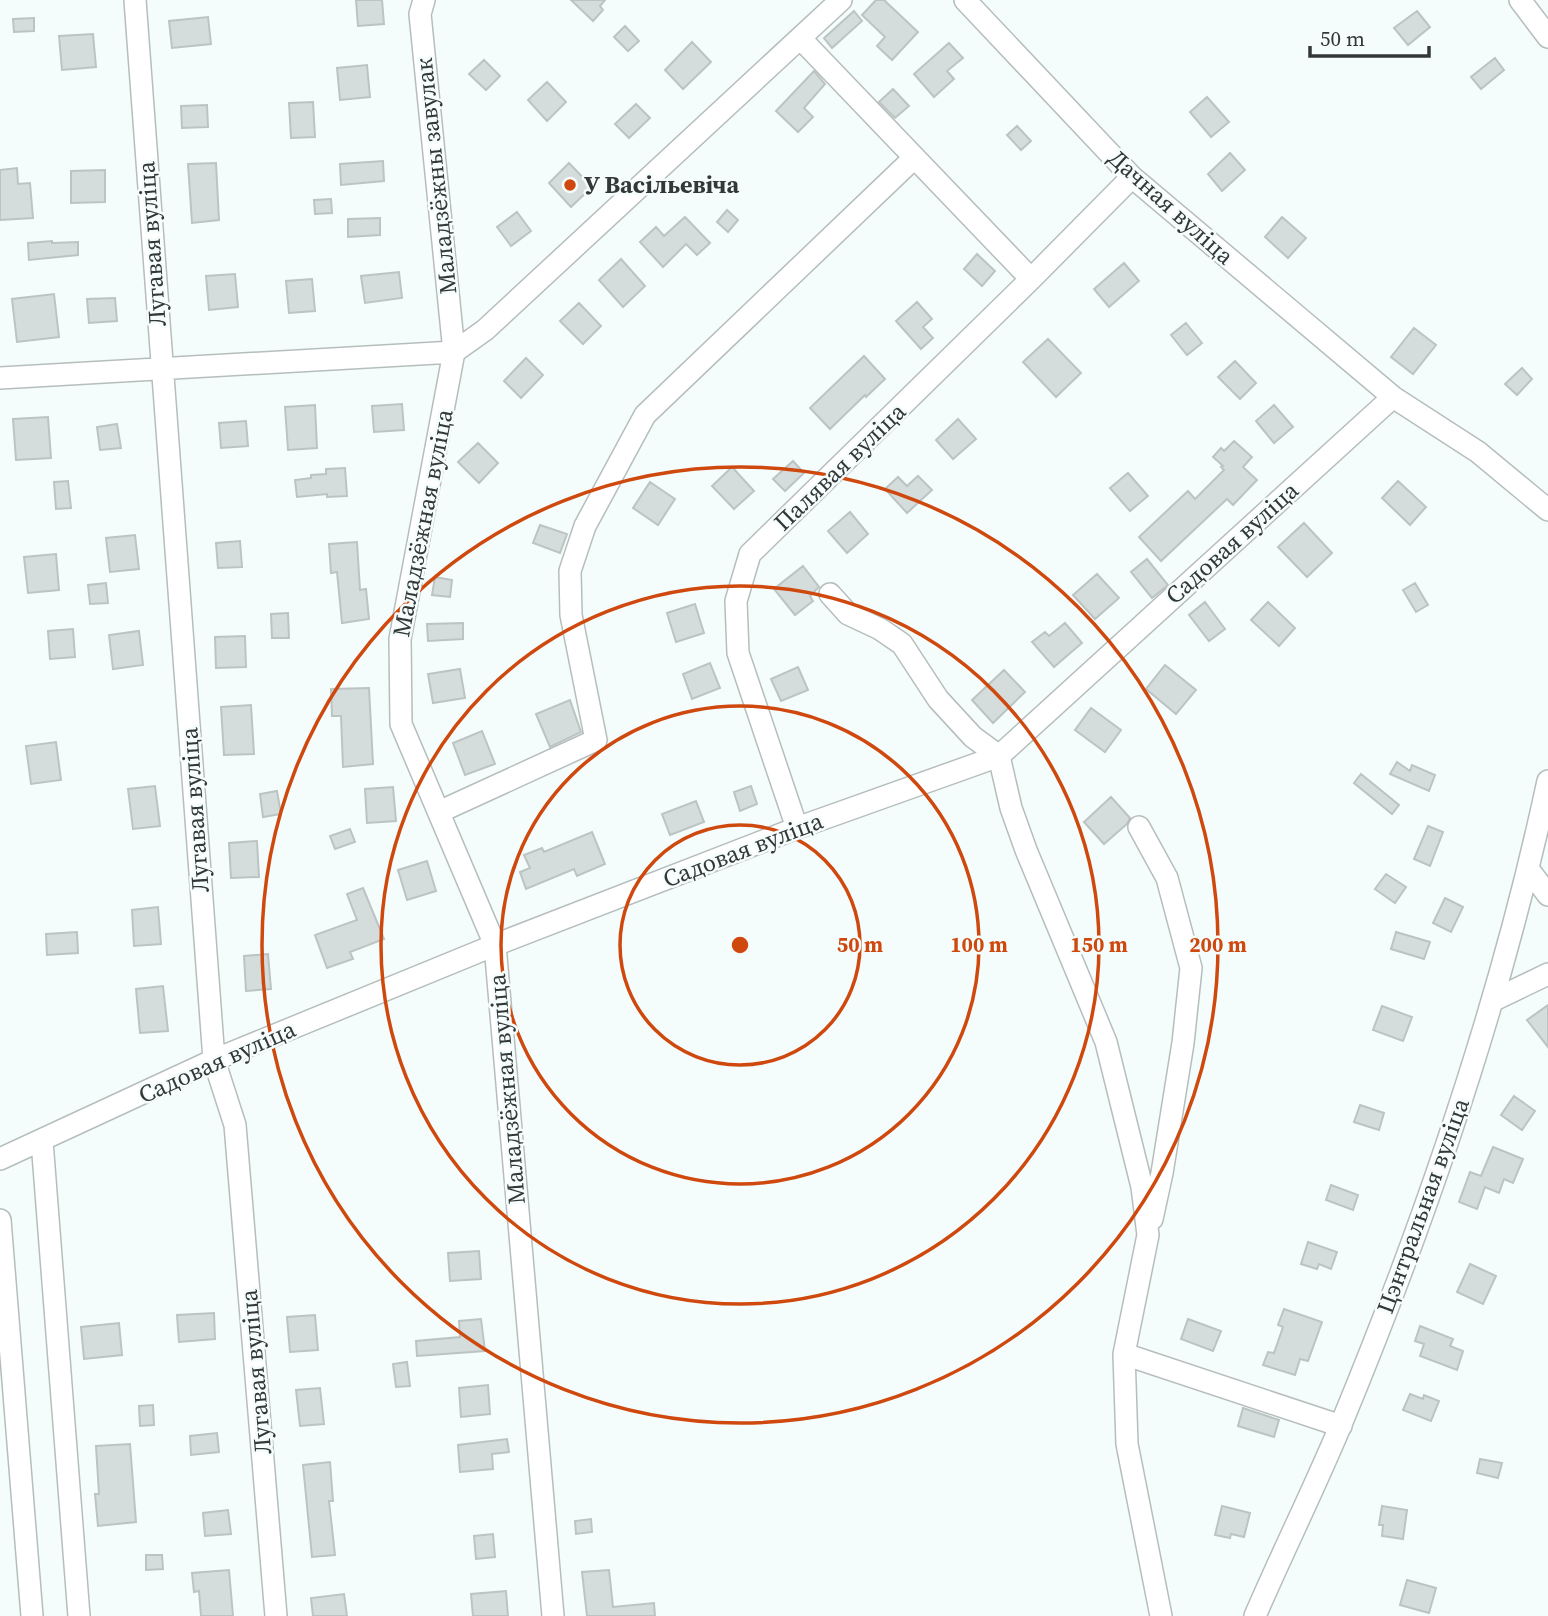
<svg xmlns="http://www.w3.org/2000/svg" width="1548" height="1616" font-family="'Source Serif 4',serif">
<style>
.building{fill:#d5dddc;stroke:#bcc4c3;stroke-width:2}
.lines{fill:none;stroke-linecap:round;stroke-linejoin:round}
.minor-casing{stroke:#b6bebd;stroke-width:24}
.minor{stroke:#fff;stroke-width:21}
.ring{fill:none;stroke:#cf490f;stroke-width:3.5}
.poi-dot{fill:#cf490f;stroke:#f4fdfc;stroke-width:2.5}
.labels{text-anchor:middle;stroke-width:5;stroke-linejoin:round;paint-order:stroke}
.street-label{font-size:24px;fill:#343737;stroke:#f4fdfc}
.poi-label{font-size:24px;font-weight:bold;fill:#343737;stroke:#f4fdfc;text-anchor:start}
.centre{fill:#cf490f;stroke:#f4fdfc;stroke-width:3.5}
.ring-label{font-size:21px;text-anchor:middle;font-weight:bold;fill:#cf490f;stroke:#f4fdfc;stroke-width:5;stroke-linejoin:round;paint-order:stroke}
</style>
<rect width="100%" height="100%" fill="#f4fdfc"/>
<path class="building" d="M356 0H382L384 24 358 26Z
M571 0H605L600 6 603 10 593 21Z
M876 0H884L918 32 892 60 877 46 885 37 862 15Z
M854 11 862 21 832 48 824 38Z
M1417 11 1430 27 1408 45 1394 28Z
M208 17 211 44 172 48 169 21Z
M34 18V31L14 32 13 19Z
M625 26 639 41 628 51 614 37Z
M93 34 96 67 62 70 59 36Z
M692 42 711 62 683 89 665 70Z
M949 43 963 58 947 71 954 79 934 97 914 74Z
M1495 58 1504 70 1481 89 1471 77Z
M484 60 500 76 486 90 469 74Z
M367 65 370 97 340 100 337 68Z
M814 71 825 84 804 108 813 117 798 132 776 111Z
M547 82 566 102 547 121 528 100Z
M893 89 909 106 895 118 879 102Z
M1207 97 1229 122 1211 137 1190 112Z
M313 102 315 137 291 138 289 103Z
M636 104 650 118 629 138 615 124Z
M207 105 208 127 182 128 181 106Z
M1017 126 1031 141 1021 150 1007 135Z
M1230 153 1245 170 1222 191 1208 174Z
M383 161 384 181 341 185 340 164Z
M216 163 219 220 192 223 188 164Z
M569 163 592 187 571 207 549 183Z
M17 168 18 184 30 183 33 218 0 220V170Z
M105 170V202L71 203V171Z
M331 199 332 213 315 214 314 200Z
M727 210 738 220 728 232 717 222Z
M517 212 531 231 511 246 497 227Z
M685 217 710 243 697 255 686 244 663 267 640 242 656 227 664 236Z
M1282 217 1306 238 1288 258 1265 237Z
M380 218V235L348 237V219Z
M52 241V243L78 242V255L29 260 28 243Z
M977 254 995 271 982 286 964 269Z
M621 259 645 286 623 307 599 280Z
M1124 263 1139 281 1109 307 1094 289Z
M399 272 402 298 365 303 361 276Z
M235 274 238 307 209 310 206 276Z
M312 279 315 311 289 313 286 281Z
M54 294 59 337 17 342 12 299Z
M115 298 117 321 89 323 87 299Z
M917 302 932 319 923 327 933 338 921 349 896 321Z
M579 303 601 326 583 344 560 321Z
M1186 323 1202 343 1187 355 1171 335Z
M1414 328 1436 345 1413 374 1391 357Z
M1048 339 1081 373 1056 397 1023 362Z
M864 356 885 379 866 397 865 395 830 429 810 408Z
M526 358 543 375 521 398 504 381Z
M1235 361 1256 383 1240 399 1218 377Z
M1522 368 1532 379 1517 395 1505 384Z
M402 404 404 430 374 432 372 406Z
M315 405 317 448 288 450 285 407Z
M1274 405 1293 427 1274 443 1256 421Z
M48 417 51 458 16 460 13 419Z
M958 419 976 439 953 459 936 440Z
M246 421 248 446 221 448 219 423Z
M117 424 121 448 100 450 97 427Z
M1234 441 1252 457 1243 467 1257 480 1233 505 1227 499 1161 561 1139 537 1188 491 1195 499 1224 470 1221 467 1223 466 1213 457 1221 448 1224 451Z
M478 443 498 463 479 483 458 462Z
M793 461 804 473 785 491 773 479Z
M732 467 754 491 734 509 712 486Z
M345 468 347 496 327 497V494L297 497 295 480 311 478V475L326 474V469Z
M1128 473 1148 496 1130 511 1110 488Z
M918 476 932 490 907 513 885 489 898 477 907 486Z
M68 481 71 508 56 509 54 482Z
M1398 481 1426 507 1410 525 1382 498Z
M650 482 675 499 658 525 633 508Z
M850 512 868 534 847 553 828 531Z
M1304 523 1332 553 1307 577 1278 547Z
M540 525 567 534 560 553 533 543Z
M135 535 139 569 110 572 106 538Z
M240 541 242 567 218 568 216 543Z
M357 542 360 590 366 589 369 619 342 623 337 572 331 573 329 544Z
M56 554 59 590 28 593 24 557Z
M1147 559 1168 585 1152 598 1131 572Z
M803 566 819 587 810 596 813 601 795 615 774 589Z
M1097 574 1119 598 1095 619 1073 595Z
M435 577 452 580 450 597 432 595Z
M106 583 108 603 90 604 88 585Z
M1415 583 1428 605 1416 612 1403 590Z
M1205 602 1225 629 1209 641 1189 615Z
M1268 602 1295 628 1279 646 1251 620Z
M695 604 704 633 676 642 667 613Z
M288 613 289 638H272L271 614Z
M463 623V639L428 641 427 624Z
M1065 623 1082 643 1054 667 1032 642 1045 632 1049 636Z
M73 629 75 657 50 659 48 631Z
M139 631 143 665 113 669 109 635Z
M245 636 246 667 216 668 215 637Z
M710 663 720 688 692 699 683 674Z
M1165 665 1196 690 1176 714 1146 689Z
M798 667 808 690 781 701 771 679Z
M460 669 465 698 433 703 428 674Z
M1004 670 1025 692 993 723 972 700Z
M369 688 373 764 343 767 341 716H332L331 689Z
M570 700 581 732 550 747 536 714Z
M251 705 254 754 224 755 221 707Z
M1091 708 1121 730 1105 752 1075 730Z
M482 731 495 764 465 775 453 743Z
M56 742 61 780 31 784 26 746Z
M1397 762 1410 771 1412 765 1435 775 1429 791 1390 774Z
M1361 774 1399 805 1392 814 1354 783Z
M155 786 160 826 133 829 128 789Z
M751 786 757 804 740 811 734 792Z
M393 787 396 821 367 823 365 789Z
M277 791 281 814 263 817 260 794Z
M1111 797 1130 818 1127 824 1104 844 1084 822Z
M696 801 704 822 670 835 662 814Z
M1428 826 1443 832 1430 866 1414 859Z
M350 829 355 842 335 849 330 836Z
M592 832 605 864 577 876 574 869 526 889 520 872 530 868 524 855 542 848 544 852Z
M257 841 259 877 231 878 229 843Z
M427 861 436 891 407 900 398 870Z
M1386 874 1406 887 1395 903 1375 889Z
M363 888 384 939 350 952 353 959 327 968 315 935 357 920 347 894Z
M1445 898 1463 907 1451 932 1433 923Z
M158 907 161 944 134 946 132 910Z
M77 932 78 953 47 955 46 934Z
M1396 932 1430 942 1424 959 1391 949Z
M268 954 271 989 246 991 244 956Z
M163 986 168 1031 140 1033 136 989Z
M1548 1005V1047L1527 1020Z
M1382 1006 1412 1017 1403 1041 1373 1030Z
M1514 1096 1535 1111 1522 1130 1501 1115Z
M1360 1105 1384 1113 1379 1130 1354 1122Z
M1493 1147 1523 1159 1513 1183 1504 1179 1499 1193 1485 1187 1477 1209 1459 1202 1470 1172 1481 1176Z
M1331 1185 1358 1195 1353 1210 1326 1200Z
M1308 1242 1337 1252 1331 1269 1319 1264 1317 1269 1301 1264Z
M479 1251 481 1279 450 1281 448 1253Z
M1470 1264 1496 1276 1483 1304 1457 1292Z
M1284 1309 1322 1322 1308 1361 1300 1359 1295 1375 1263 1365 1268 1352 1274 1353 1283 1327 1278 1325Z
M214 1313 215 1339 179 1342 177 1315Z
M315 1315 318 1350 290 1352 287 1317Z
M481 1319 485 1351 417 1356 416 1341 460 1337 459 1321Z
M1188 1319 1221 1331 1213 1351 1181 1339Z
M119 1323 122 1355 84 1359 81 1327Z
M1420 1326 1453 1339 1450 1346 1463 1351 1457 1370 1420 1356 1424 1344 1415 1341Z
M407 1362 410 1386 396 1387 393 1364Z
M488 1385 490 1414 461 1417 459 1388Z
M320 1388 324 1424 300 1426 296 1390Z
M1410 1394 1423 1399 1424 1395 1439 1401 1431 1421 1403 1410Z
M153 1405 154 1425 140 1426 139 1406Z
M1243 1408 1279 1420 1274 1437 1238 1426Z
M217 1433 219 1452 191 1455 190 1436Z
M507 1439 509 1452 492 1454 493 1469 460 1472 458 1445Z
M130 1444 136 1522 98 1526 95 1494H99L96 1446Z
M1480 1459 1502 1463 1498 1478 1477 1473Z
M330 1462 333 1501H329L335 1555 312 1557 303 1465Z
M1222 1506 1250 1513 1244 1537 1231 1534 1230 1538 1215 1535Z
M1382 1506 1407 1510 1403 1539 1382 1536 1383 1525H1379Z
M228 1510 231 1534 205 1536 203 1513Z
M591 1519 592 1532 576 1534 575 1521Z
M493 1534 495 1557 476 1559 474 1536Z
M146 1555H162L163 1569 146 1570Z
M229 1570 233 1616H201L199 1591 194 1592 192 1573Z
M609 1570 613 1607 654 1603 655 1616H587L582 1572Z
M1407 1580 1436 1588 1429 1613 1400 1605Z
M506 1591 508 1616H473L471 1594Z
M344 1594 347 1616H313L311 1598Z"/>
<g class="lines">
<defs>
<path id="minor" d="M135 0 214 1060 235 1125 276 1616
M965 0 1132 177 1393 397 1478 452 1548 510
M1520 0 1548 37
M800 38 1031 279
M0 378 454 352 420 14 424 0
M830 594 848 614 880 629 902 644 938 699 973 737 999 756 1011 808 1026 850 1106 1042 1142 1187 1148 1235 1124 1354 1127 1444 1161 1616
M439 812 596 740 571 615 570 571 585 526 645 415 914 158
M1139 827 1167 878 1191 968 1183 1043 1162 1173 1152 1219
M797 828 738 653 736 601 750 554 1031 279 1132 177
M1529 870 1548 895
M1494 1000 1548 974
M42 1141 79 1616
M0 1159 214 1060 495 945 797 828 999 756 1393 397
M0 1220 32 1616
M1124 1354 1341 1426
M553 1616 495 945 401 724 400 639 454 352 485 330 841 0
M1255 1616C1283 1551 1315 1487 1342 1422 1428 1214 1501 1001 1548 781"/>
</defs>
<use href="#minor" class="minor-casing"/>
<use href="#minor" class="minor"/>
</g>
<g class="ring">
<circle cx="740" cy="945" r="120"/>
<circle cx="740" cy="945" r="239"/>
<circle cx="740" cy="945" r="359"/>
<circle cx="740" cy="945" r="478"/>
</g>
<circle class="poi-dot" cx="570" cy="185" r="7"/>
<g class="labels">
<g class="street-label">
<text transform="translate(436 176) rotate(-96)" y="8">Маладзёжны завулак</text>
<text transform="translate(1171 207) rotate(42)" y="8">Дачная вуліца</text>
<text transform="translate(152 244) rotate(-94)" y="8">Лугавая вуліца</text>
<text transform="translate(840 467) rotate(-44)" y="8">Палявая вуліца</text>
<text transform="translate(423 523) rotate(-79)" y="8">Маладзёжная вуліца</text>
<text transform="translate(1232 543) rotate(-42)" y="8">Садовая вуліца</text>
<text transform="translate(195 810) rotate(-94)" y="8">Лугавая вуліца</text>
<text transform="translate(743 850) rotate(-21)" y="8">Садовая вуліца</text>
<text transform="translate(217 1062) rotate(-24)" y="8">Садовая вуліца</text>
<text transform="translate(507 1089) rotate(-95)" y="8">Маладзёжная вуліца</text>
<text transform="translate(1423 1206) rotate(-70)" y="8">Цэнтральная вуліца</text>
<text transform="translate(256 1372) rotate(-95)" y="8">Лугавая вуліца</text>
</g>
<g class="poi-label">
<text x="584" y="193">У Васільевіча</text>
</g>
</g>
<circle cx="740" cy="945" r="10" class="centre"/>
<g class="ring-label">
<text x="860" y="952">50 m</text>
<text x="979" y="952">100 m</text>
<text x="1099" y="952">150 m</text>
<text x="1218" y="952">200 m</text>
</g>
<path d="M1310 46v10h119v-10" fill="none" stroke="#343737" stroke-width="3.5"/>
<text x="1320" y="46" font-size="21" fill="#343737" stroke="#f4fdfc" stroke-width="5" paint-order="stroke">50 m</text>
</svg>
